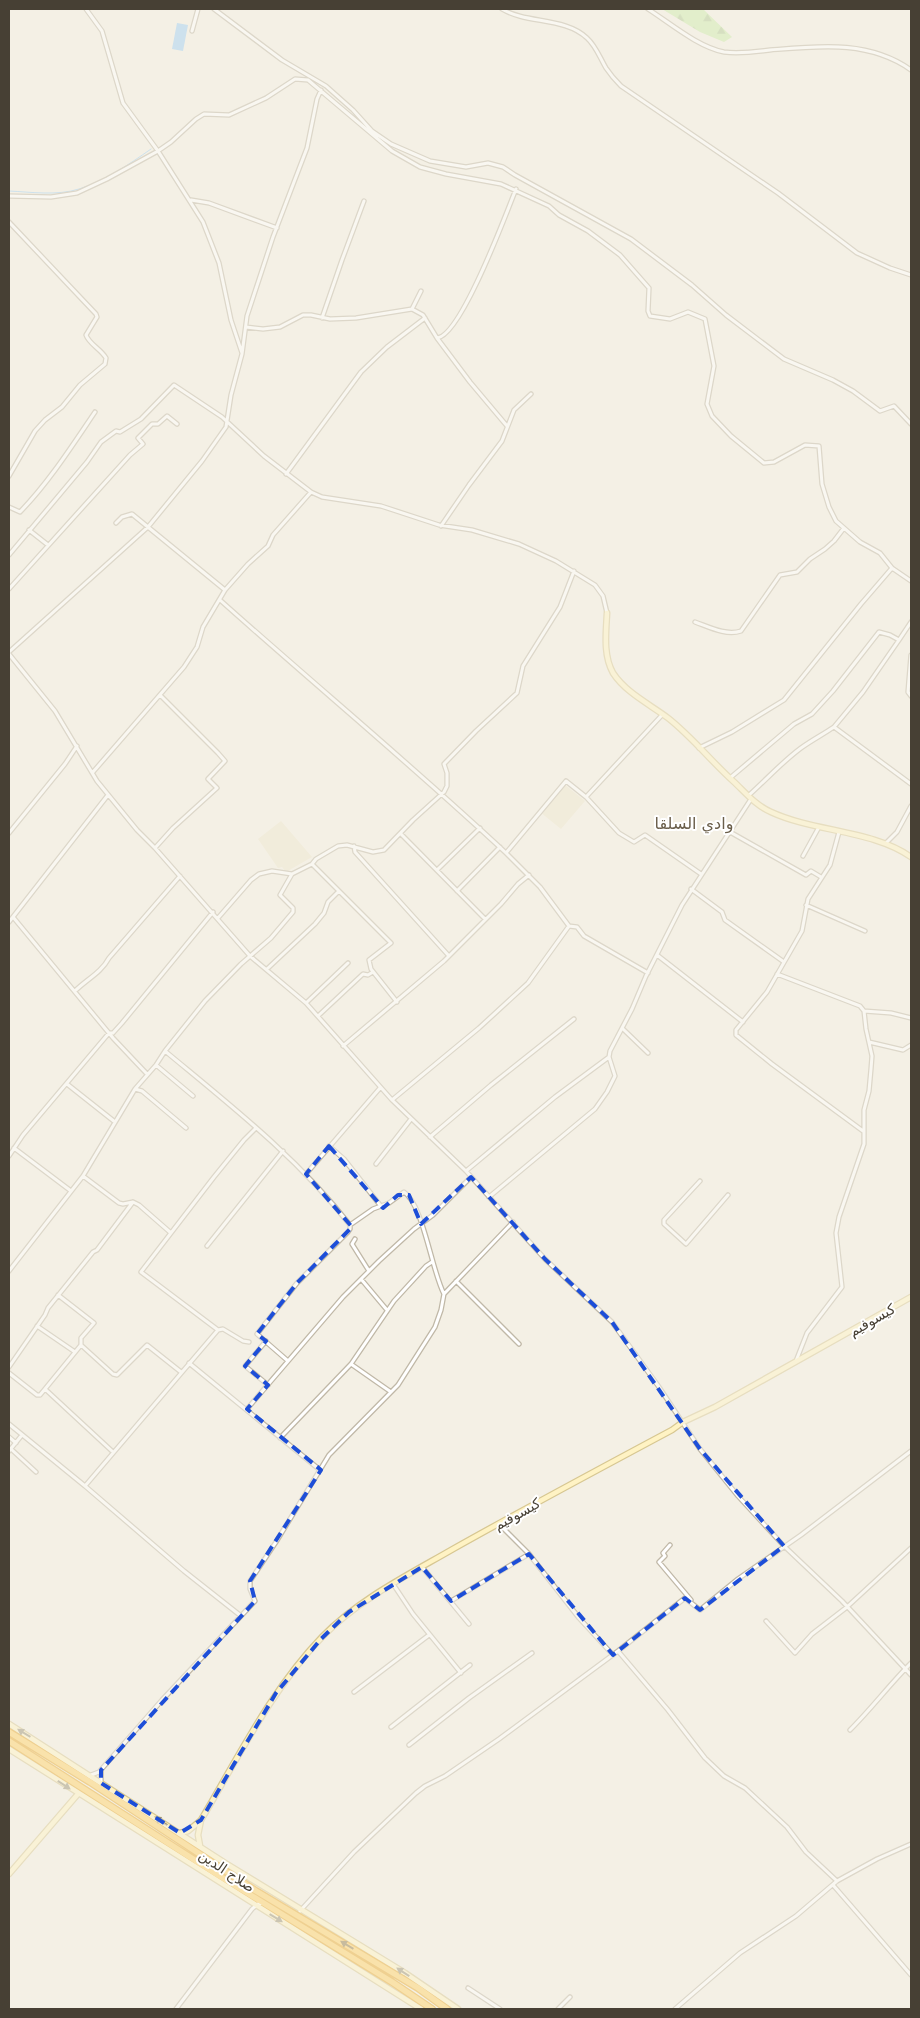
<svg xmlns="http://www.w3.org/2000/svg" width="920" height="2018" font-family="'DejaVu Sans','Noto Sans Arabic',sans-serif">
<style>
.education{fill:#eee6ce}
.forest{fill:url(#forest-firs)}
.water{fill:#9dcef5}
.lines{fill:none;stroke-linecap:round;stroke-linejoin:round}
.stream{stroke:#9dcef5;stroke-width:1}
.street-casing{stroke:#c0b8a7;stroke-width:5.5}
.secondary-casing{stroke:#d7c792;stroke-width:7}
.highway-casing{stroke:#e8a92b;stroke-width:8}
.street{stroke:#fff;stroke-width:3}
.secondary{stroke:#fff3c4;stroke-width:4.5}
.highway{stroke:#ffd165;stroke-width:5.5}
.oneway{fill:#9a9175}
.oneway2{fill:#917a48}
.marked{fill:none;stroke:#1d4ed8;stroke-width:4;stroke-dasharray:10 6;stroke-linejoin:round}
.labels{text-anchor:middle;stroke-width:4;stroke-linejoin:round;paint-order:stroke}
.street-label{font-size:14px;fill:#474034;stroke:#fff}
.quarter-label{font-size:16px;fill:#6b5f4b;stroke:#fff}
</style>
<defs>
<pattern id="forest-firs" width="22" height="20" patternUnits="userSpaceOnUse" patternTransform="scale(1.25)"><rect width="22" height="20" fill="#ccebab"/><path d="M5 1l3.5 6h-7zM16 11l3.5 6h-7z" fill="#b1cb94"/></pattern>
</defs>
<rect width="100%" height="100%" fill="#f4f0e5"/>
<path class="education" d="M565 785 585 801 561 829 540 812Z
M281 821 312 857 286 872 282 867 278 868 258 839Z"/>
<path class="forest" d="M662 9H703L732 37 724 42 700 32Z"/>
<path class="water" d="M177 23 188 25 183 51 172 49Z"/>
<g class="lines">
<path class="stream" d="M9 191C31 192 57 196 79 189 105 181 128 165 151 149"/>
<defs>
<path id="street" d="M86 9 102 31 123 103 158 151 203 222 219 263 231 320 242 353
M214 9 282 60 326 86 353 110 372 131 391 144 430 161 466 167 488 163 503 167 515 175 631 239 692 285 726 315 784 359 833 380 853 391 880 411 894 406 911 424
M502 9C527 24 565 17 587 38 596 46 600 58 606 68 610 74 615 80 621 86L778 193 857 253 890 268 911 275
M648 9C670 23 698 47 724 52 739 54 755 52 770 50 819 46 869 40 911 70
M192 31 198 9
M9 196 51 197 77 193 107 179 158 151 171 142 196 119 204 114 229 115 266 98 295 79 308 80 392 151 420 167 446 174 501 184 549 206 559 215 588 231 620 255 649 288 648 311 650 316 670 319 688 312 705 319 714 366 707 404 712 416 731 436 764 463 774 462 805 445 819 446 822 484 829 507 836 521 860 542 880 553 892 568 911 581
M191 200 209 203 277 228
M9 222 96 314 97 317 86 335C89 344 101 349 106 358L105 364 80 385 62 407 45 420 35 431 9 476
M412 309 421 291
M322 318 342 260 364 201
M246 327 263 329 280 327 303 315H311L330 319 356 318 412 309 423 315 437 338C461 336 506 214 516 189
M437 338 470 382 507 426
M286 474 361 372 387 347 425 318
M9 507 20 512C49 482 72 446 95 412
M116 523 122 517 132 514 225 590
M441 526 469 485 502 441 514 410 531 394
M29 530 48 545
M9 555 87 462 101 442 116 431 120 432 141 419 174 385 222 417 264 456 311 492 322 497 381 506 439 525 472 530 519 544 556 561 595 585 603 596 607 613
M9 589 130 455 143 444 138 438 152 424H158L167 416 177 424
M220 600C315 685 413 766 506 853
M695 622C709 627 726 636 741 631L780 575 797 572 810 559 825 549 834 541 844 528
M9 652 148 527 202 461 226 427 231 395 242 354 247 316 273 237 307 148 317 99 321 90
M9 654 55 711 97 781 137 830 155 848 250 956 306 1003 392 1100 466 1171 545 1259 612 1322 659 1387 700 1449 738 1496 784 1546 842 1601 911 1675
M911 655 908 692 911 696
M834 727 863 692 899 640
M699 748 732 732 784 700 861 604 892 568
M93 772 184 667 197 647 203 627 225 590 248 564 268 546 273 535 311 492
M730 778 794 724 812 714 833 691 879 632 890 635 899 640 911 622
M748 796C766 780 782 762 801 748 812 740 822 735 834 727L911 784
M586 797 619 833 634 842 645 835 701 874
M730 832 806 875 811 871 821 877
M839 832 830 865 808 899 802 931 767 992 736 1030V1035L772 1064 863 1131
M9 833 65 764 77 746
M401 834 485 919
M886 843 897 832 911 806
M354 846 355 852 449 956
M155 848 173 828 217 788 208 779 225 761 218 753 160 695
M803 856 819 827
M312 864 391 943 369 960 371 969 397 1002
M437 870 480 828
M691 889 722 912 725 920 784 962
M457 891 500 847
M806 905 865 931
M13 917 113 1038 147 1074
M218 918 251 880 259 874 272 871 292 874 312 864 316 859 338 846 347 845 373 852 384 850 413 820 444 792 447 786V773L444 764 476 731 517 693 523 666 560 607 574 571
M9 922 108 795
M657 955 743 1022
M267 969 315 924 324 913 328 902 339 891
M648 973 584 936 577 927 569 926 540 887 506 853 566 781 586 797 662 715
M777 974 860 1006 864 1011 866 1029 872 1056 871 1069 869 1091 864 1110V1144L839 1217 836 1233 842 1287 807 1333 796 1361
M75 991C87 979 101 973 109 958L180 876
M306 1003 348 963
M864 1011 891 1013 911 1018
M318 1016 363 974 368 975 373 972
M623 1029 648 1053
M869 1042 903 1050 911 1045
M343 1046 444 961 501 904 518 884 529 875
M165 1051C230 1105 297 1157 350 1225
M156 1065 193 1096
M67 1084 115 1122
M135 1089 142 1091 186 1128
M392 1100 479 1028 528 983 569 926
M430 1137 491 1085 574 1019
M329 1146 344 1159 380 1205
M14 1148 71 1191
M9 1156 23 1135 109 1033H113L122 1023 213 912
M376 1164 411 1119
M466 1171 555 1097 609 1057
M306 1174 380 1088
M83 1176 119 1203 123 1204 133 1202 139 1205 171 1233
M700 1181 664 1220V1224L686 1244 728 1195
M489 1197 595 1109 607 1092 615 1076 609 1057 610 1051 632 1009 646 976 682 905 751 799
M355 1239 352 1244 369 1271
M207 1246 283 1151
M9 1271 83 1176 135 1089 156 1065 165 1051 205 1001 241 964 271 938 293 912V908L280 895 292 874
M361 1279 387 1310
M456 1281 519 1344
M37 1326 75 1352
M218 1330 141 1272 214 1177 244 1140 256 1128
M266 1341 245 1366 268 1385
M81 1345 113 1374 117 1375 147 1345 181 1372
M288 1361 257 1334 297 1283 348 1232 350 1229V1225L373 1209 389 1203 404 1192C423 1204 432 1272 444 1294
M189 1363 320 1470
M351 1364 391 1392
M9 1367 45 1315 48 1308 93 1252 97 1250 133 1202
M9 1373 37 1395H40L45 1389 113 1452
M45 1389 81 1345V1338L94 1323 58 1295
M247 1409 343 1297 379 1261 414 1229 433 1215 471 1177
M9 1424 85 1486 184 1571 241 1616
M9 1437 16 1443
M280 1438 351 1364 394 1301 426 1266 432 1262
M11 1449 36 1472
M9 1451 22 1435
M85 1486 218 1330 223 1329 243 1341 249 1342
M499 1524 529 1554 579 1618 613 1655
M670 1545 663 1553 665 1556 659 1562 691 1600
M422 1567 469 1624
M393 1584 413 1614 461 1673
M451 1601 529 1554
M766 1621 795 1653 812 1634 847 1607 911 1548
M618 1651 668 1710 705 1758 724 1776 745 1788 787 1827 806 1852 837 1881
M354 1692 429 1635
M391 1727 470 1665
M850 1730C872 1708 890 1684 911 1663
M409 1745 469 1698 532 1653
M101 1770V1783
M91 1775 99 1772 162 1700 255 1601 250 1589V1581L276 1542 329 1455 398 1385 435 1327 441 1310 444 1294 513 1222
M833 1885 911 1975
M300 1911 354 1852 416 1793 425 1786 445 1776 499 1739 618 1651 685 1598 700 1610 738 1579 801 1535 911 1451
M468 1988 500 2009
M176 2009 252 1909 258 1904 263 1903
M558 2009 570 1997
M675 2009 740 1953 796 1916 837 1881 877 1859 911 1844"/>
<path id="secondary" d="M607 613C606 633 603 655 613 673 626 693 651 705 668 718 691 736 711 761 733 781 745 792 755 805 771 812 814 832 873 830 911 857
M9 1724 225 1863 405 1973 458 2009
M9 1749 421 2009
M180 1833 188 1831 200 1821
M200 1846 198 1835 201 1820C238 1758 271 1690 322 1637 359 1599 408 1575 453 1549 526 1508 599 1469 672 1430L683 1422 715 1407 911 1297
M9 1874 78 1794"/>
<path id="highway" d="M9 1732 90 1782 256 1891 418 1988 447 2009
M9 1741 218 1875 392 1982 432 2009"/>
</defs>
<use href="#street" class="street-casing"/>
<use href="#secondary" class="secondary-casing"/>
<use href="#highway" class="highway-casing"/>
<use href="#street" class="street"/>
<use href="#secondary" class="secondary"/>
<use href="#highway" class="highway"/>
</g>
<defs><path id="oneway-solid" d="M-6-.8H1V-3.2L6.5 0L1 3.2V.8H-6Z" transform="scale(1.25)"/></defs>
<g class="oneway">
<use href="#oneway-solid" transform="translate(24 1733) rotate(-149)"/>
<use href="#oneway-solid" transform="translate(64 1785) rotate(33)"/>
<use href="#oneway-solid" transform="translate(161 1821) rotate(-147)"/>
<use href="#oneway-solid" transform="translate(276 1918) rotate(31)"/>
<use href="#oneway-solid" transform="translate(403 1972) rotate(-147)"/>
</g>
<use class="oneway2" href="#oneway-solid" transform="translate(347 1945) rotate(-149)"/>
<path d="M0 0H920V2018H0ZM329 1146 383 1208 398 1195H409L421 1224 471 1177 545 1259 612 1322 700 1449 784 1546 700 1610 685 1598 613 1655 529 1554 451 1601 422 1567 349 1612 321 1639 276 1693 201 1820 180 1833 101 1783V1770L255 1601 250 1581 321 1470 247 1409 268 1385 245 1366 266 1341 257 1334 297 1283 352 1227 306 1174Z" fill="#f4f0e5" fill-opacity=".55" fill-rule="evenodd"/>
<path class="marked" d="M329 1146 383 1208 398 1195H409L421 1224 471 1177 545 1259 612 1322 700 1449 784 1546 700 1610 685 1598 613 1655 529 1554 451 1601 422 1567 349 1612 321 1639 276 1693 201 1820 180 1833 101 1783V1770L255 1601 250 1581 321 1470 247 1409 268 1385 245 1366 266 1341 257 1334 297 1283 352 1227 306 1174Z"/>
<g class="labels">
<g class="street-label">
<text transform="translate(872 1320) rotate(-30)" y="5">كيسوفيم</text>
<text transform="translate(517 1514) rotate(-29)" y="5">كيسوفيم</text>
<text transform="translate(227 1871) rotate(34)" y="5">صلاح الدين</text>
</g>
<g class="quarter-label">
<text x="694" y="829">وادي السلقا</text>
</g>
</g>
<rect width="920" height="2018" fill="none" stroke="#474034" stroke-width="20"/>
</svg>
